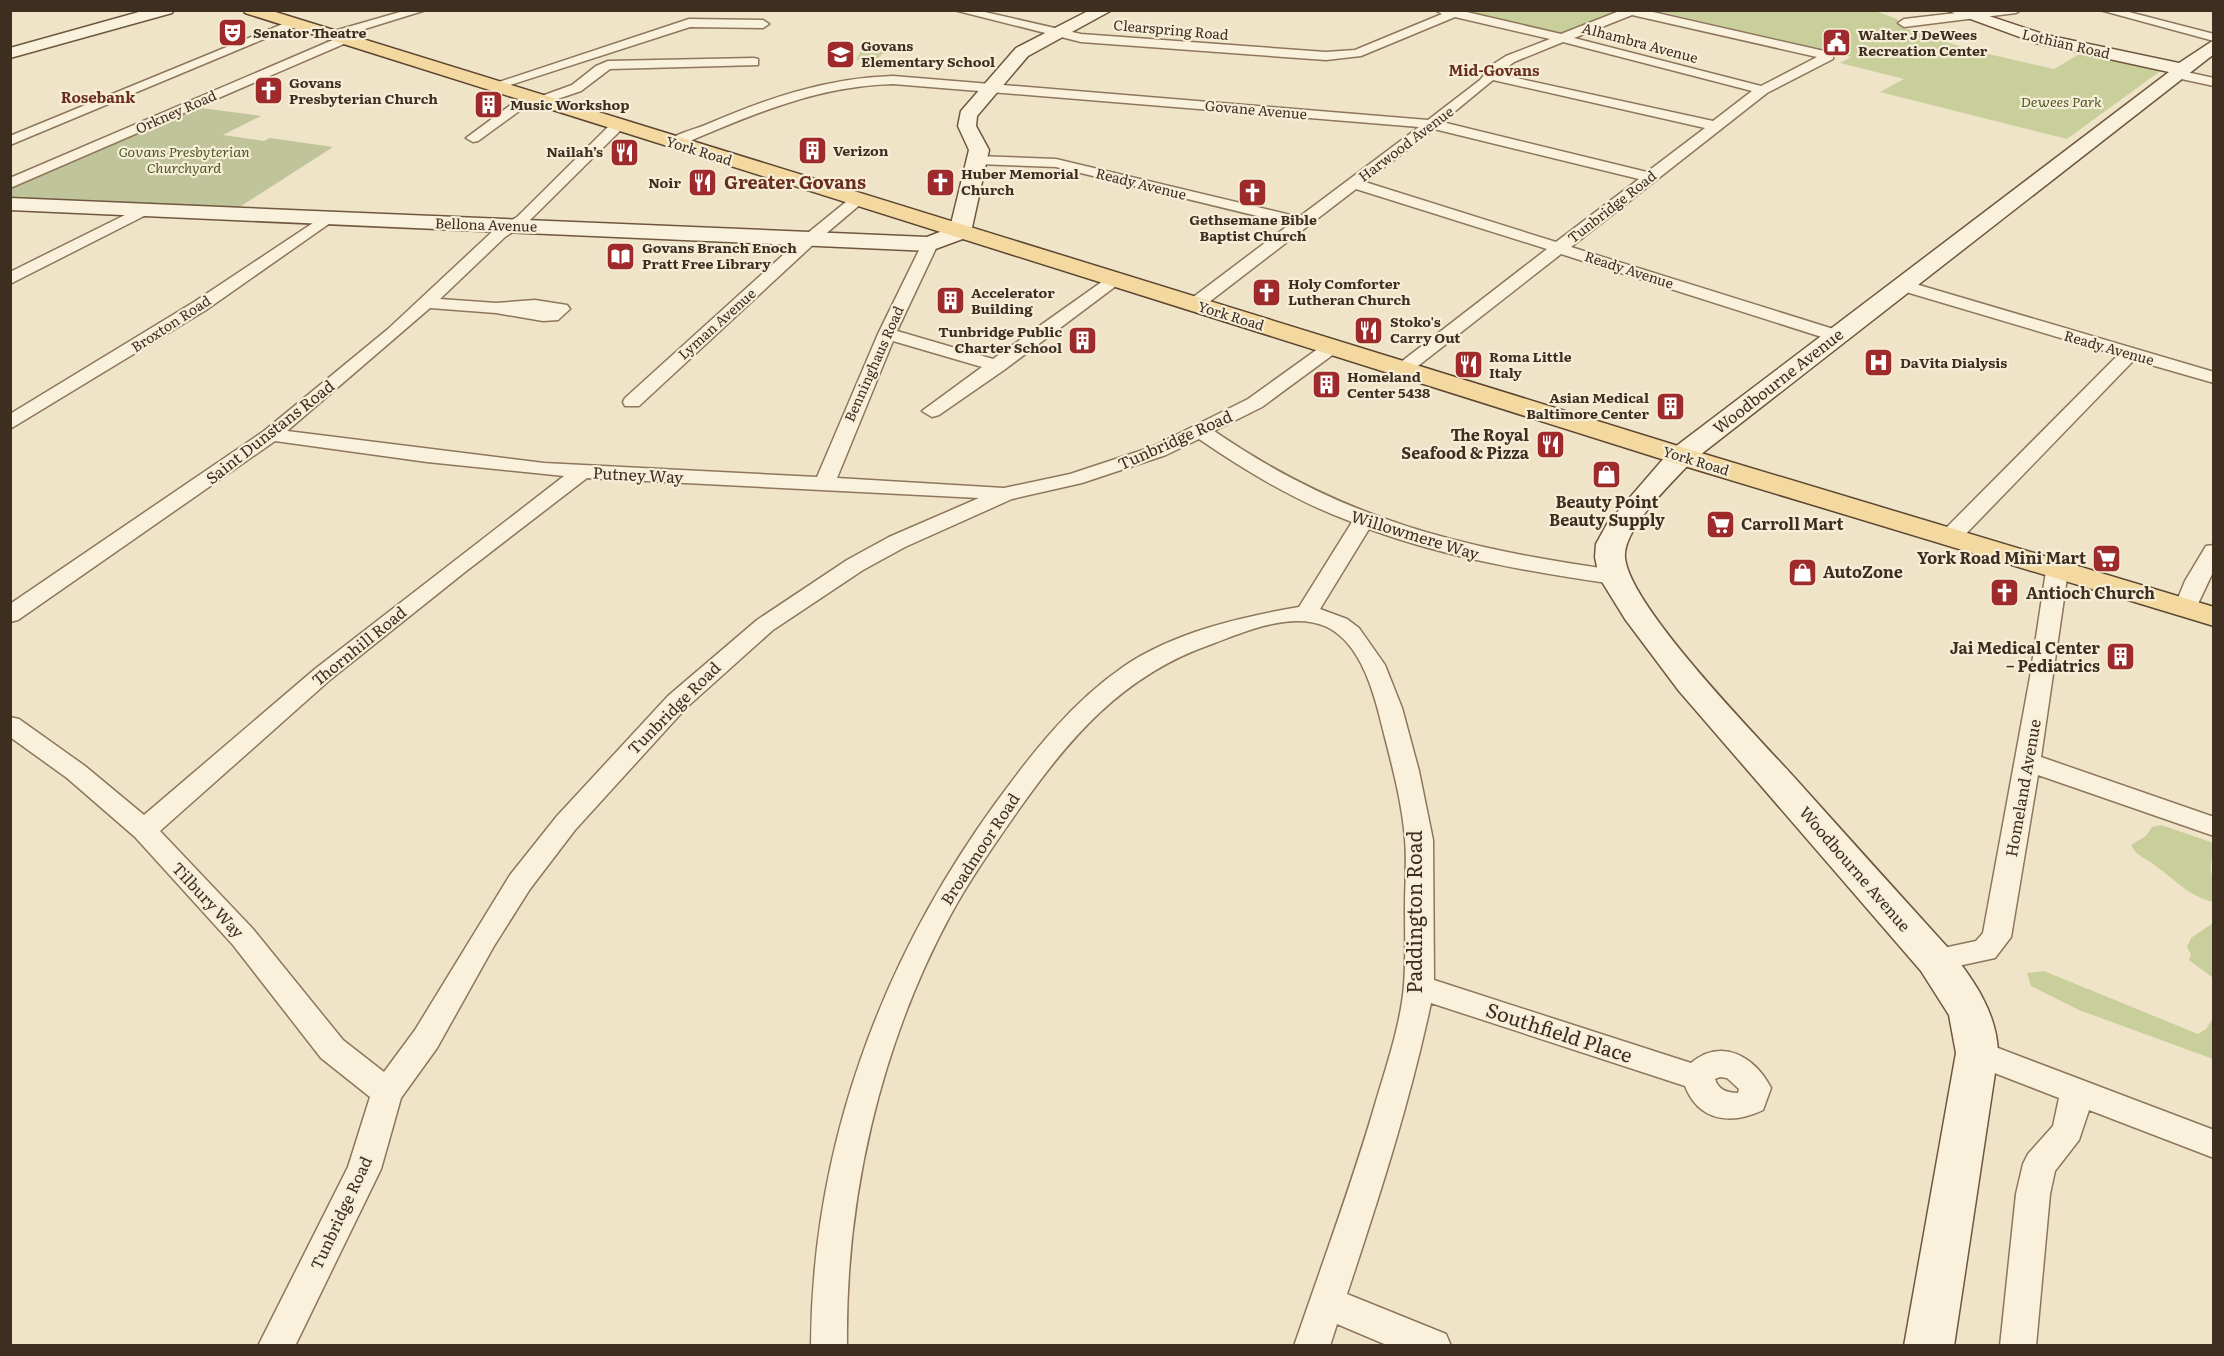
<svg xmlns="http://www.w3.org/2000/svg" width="2224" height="1356" font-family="Literata,serif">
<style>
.green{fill:#c9cf9b}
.cemetery{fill:#bfc49a}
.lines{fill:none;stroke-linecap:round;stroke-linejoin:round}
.street-casing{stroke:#8d765c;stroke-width:3}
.secondary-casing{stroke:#6f573f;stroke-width:3}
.primary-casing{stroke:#5b4430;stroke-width:3}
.street{fill:#faf1dc;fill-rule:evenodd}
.secondary{fill:#faf1dc;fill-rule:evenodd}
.primary{fill:#f3d9a0;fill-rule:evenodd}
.labels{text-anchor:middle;stroke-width:4.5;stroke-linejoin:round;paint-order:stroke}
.far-street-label{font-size:14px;fill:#3d2e20;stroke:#f7eed8}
.far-poi-label{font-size:14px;font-weight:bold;fill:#3d2e20;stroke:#f7eed8;text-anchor:start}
.far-park-label{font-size:14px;font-style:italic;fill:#4d5a26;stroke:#f7eed8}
.far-neighbourhood-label{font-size:15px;font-weight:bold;fill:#6b2e1e;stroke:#f7eed8}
.street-label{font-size:16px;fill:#3d2e20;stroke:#f7eed8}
.poi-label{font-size:16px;font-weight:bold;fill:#3d2e20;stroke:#f7eed8;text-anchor:end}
.far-district-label{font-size:18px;font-weight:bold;fill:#6b2e1e;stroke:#f7eed8}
.near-street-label{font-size:20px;fill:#3d2e20;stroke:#f7eed8}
</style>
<rect width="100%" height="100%" fill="#f0e4c8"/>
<path class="green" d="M1458 11H1618L1558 34Z
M1657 11H1875L1897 19 1904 28 1971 50 2054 69 2083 52 2163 69 2067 139 1880 92 1904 79 1840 63 1851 57Z
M875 45H909V49L882 54 877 60H856L860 52 871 50Z
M2161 825 2211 842C2217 852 2209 861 2211 871 2213 882 2214 891 2213 902 2189 896 2175 880 2156 866 2146 858 2137 857 2131 845L2146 836 2152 827Z
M2213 923V978L2189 960 2191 954 2187 947 2191 938Z
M2044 971 2198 1034 2206 1029 2213 1018V1059L2079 1010 2031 986 2027 973Z"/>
<path class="cemetery" d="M194 107 261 116 223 135 264 141 270 138 333 147 238 208 11 197V187Z"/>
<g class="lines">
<defs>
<path id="street" d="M407 10H426L342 36 348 40 346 43 10 188V178L335 39H327V33Z
M954 10H976L1081 34 1326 52 1355 50 1442 14 1435 10H1458L1561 34 1622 10H1644L1833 53V59L1767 93 1571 247 1843 332 1846 336 1837 341 1831 340 1561 254 1409 373H1397L1394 369 1397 365 1547 249 1356 189 1200 309 1194 310 1185 305 1188 301 1290 224 1056 167 976 164 969 160 976 156 1056 159 1299 217 1419 127 893 84C815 86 749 116 678 146L673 147 666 143C674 134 692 130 703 126 765 99 825 78 893 76L1428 120 1480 80 1492 65 1506 56 1550 39 1455 17 1361 56 1326 60 1081 42ZM1632 15 1817 57 1761 86 1574 38ZM1563 42 1752 91 1713 121 1498 74 1514 62ZM1493 80 1705 128 1647 172 1442 122ZM1434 129 1639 179 1556 242 1365 182Z
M1982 10H2021L2016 13 1904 27 1898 23 1904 19Z
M2100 10H2121L2214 34V41Z
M689 19 763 20 769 24 763 28 690 27 498 89 493 90 487 86Z
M290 21 300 24 10 145V136Z
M754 58 758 59V65L610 69 581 91 540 105 533 101 478 141 473 142 466 138 524 95H534L536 98 572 85 596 66 608 61Z
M2177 70 2214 78V86L2172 77 2171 74Z
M618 121 623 122V128L527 223 505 237 440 299 496 303 535 300 567 305 570 309 558 320 543 321 496 313 430 308 287 431 544 463 817 477 878 334 922 244 930 239 938 244 897 331 993 359 1110 276 1116 275 1124 280 1004 370 939 415 932 417 922 411 982 367 893 341 837 478 1004 488 1070 474 1152 447 1248 399 1326 343H1338L1341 347 1338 351 1262 407 1214 431C1344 520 1460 548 1614 570L1622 572 1625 577 1622 582 1614 584C1531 572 1448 558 1369 529L1320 609 1347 619 1359 628 1385 665 1402 708 1419 771 1433 840 1434 980 1691 1063C1722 1037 1755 1057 1771 1088L1763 1110C1732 1125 1699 1122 1685 1086L1431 1003C1410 1102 1379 1198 1347 1294L1446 1334 1451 1346H1389L1337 1324 1330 1346H1294C1322 1264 1352 1184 1376 1101 1387 1064 1401 1023 1404 985 1406 959 1405 933 1405 908 1405 885 1407 861 1405 839 1402 802 1392 765 1383 730 1375 696 1362 644 1327 627 1292 611 1246 631 1212 644 1122 675 1068 739 1015 815 992 848 969 881 950 916 880 1046 845 1199 847 1346H811C812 1148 880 963 995 804 1032 753 1071 703 1123 667 1172 633 1240 617 1299 607L1352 522C1297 502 1247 472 1199 439L1166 455 1082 483 1012 499 905 547 863 570 773 630 686 708 575 830 530 889 494 946 437 1048 401 1098 381 1169 295 1346H258L348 1167 370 1097 321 1058 233 945 135 837 67 778 10 737V717L19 719 85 766 144 815 315 669 564 476 427 462 275 441 18 620 10 622V604L264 431 388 329 493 231 517 217 613 122ZM587 478 979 498 889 537 847 560 757 620 668 696 557 816 510 875 415 1030 384 1072 343 1040 253 929 160 831 331 679 465 572ZM1720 1077 1727 1078 1739 1089 1738 1093C1728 1093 1718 1090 1715 1079Z
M857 195 862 197 865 200 862 203 816 242 639 406H625L623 402 625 398 804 236 852 197Z
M145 205 150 207 153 210 150 213 10 284V272Z
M328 213 336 218 333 221 206 310 10 429V414L194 302Z
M1902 280 2214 372V383L2134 360 1957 543H1941L1938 538 1941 533 2118 355 1896 289 1894 285 1896 281Z
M2214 545V570L2196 608 2193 613H2177L2174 608 2185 581 2206 546Z
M2057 564 2065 566 2068 571 2041 757 2214 817V836L2038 775 2011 937 1995 958 1935 971 1925 968 1920 960 1925 952 1976 941 1983 933 2030 677 2046 571 2049 566Z
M1977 1040 2214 1130V1158L2089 1110 2079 1140 2055 1171 2050 1194 2036 1346H2000L2016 1194 2023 1164 2028 1154 2053 1126 2059 1098 1966 1062 1962 1053 1966 1044Z"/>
<path id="secondary" d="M146 10H174L172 13 10 58V48Z
M1090 10H1112L1028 56 977 116 976 126 989 150 971 232 968 237 930 251 10 210V198L927 237 950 228 969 150 958 126 961 111 1016 48Z
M1946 10H1971L2046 35 2179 63 2214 40V54L1691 462C1672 483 1622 529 1625 558 1630 607 1756 735 1793 776 1845 834 1897 892 1949 949 1974 980 1997 1013 1998 1053L1954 1346H1904L1956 1053 1949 1015 1921 971 1679 691 1625 619 1599 577 1595 557 1596 544 1607 524 1671 450 2169 72 2036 43Z"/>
<path id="primary" d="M243 10H269L1691 450 2214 607V626L1671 462 245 13Z"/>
</defs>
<use href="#street" class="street-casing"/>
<use href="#secondary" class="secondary-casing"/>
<use href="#primary" class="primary-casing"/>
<use href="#street" class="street"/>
<use href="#secondary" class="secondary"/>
<use href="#primary" class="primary"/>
</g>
<defs>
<symbol id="theatre-square" viewBox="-11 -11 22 22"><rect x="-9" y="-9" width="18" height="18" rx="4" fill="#9e2a2b" stroke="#f7eed8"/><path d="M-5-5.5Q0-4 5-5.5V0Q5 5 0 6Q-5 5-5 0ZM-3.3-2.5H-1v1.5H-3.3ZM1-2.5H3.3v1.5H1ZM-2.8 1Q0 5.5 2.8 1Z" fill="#fff"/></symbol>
<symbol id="civic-square" viewBox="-11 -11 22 22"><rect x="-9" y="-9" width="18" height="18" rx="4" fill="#9e2a2b" stroke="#f7eed8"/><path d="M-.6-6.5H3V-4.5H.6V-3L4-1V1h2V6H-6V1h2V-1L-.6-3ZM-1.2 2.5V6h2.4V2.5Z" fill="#fff"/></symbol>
<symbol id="school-square" viewBox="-11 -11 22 22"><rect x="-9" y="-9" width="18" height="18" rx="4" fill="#9e2a2b" stroke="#f7eed8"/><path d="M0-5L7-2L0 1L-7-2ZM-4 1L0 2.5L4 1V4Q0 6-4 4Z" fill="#fff"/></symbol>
<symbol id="church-square" viewBox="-11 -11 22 22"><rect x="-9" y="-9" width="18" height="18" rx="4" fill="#9e2a2b" stroke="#f7eed8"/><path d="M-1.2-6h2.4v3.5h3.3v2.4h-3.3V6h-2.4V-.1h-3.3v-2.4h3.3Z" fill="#fff"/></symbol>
<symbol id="building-square" viewBox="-11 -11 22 22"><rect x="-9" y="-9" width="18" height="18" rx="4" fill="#9e2a2b" stroke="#f7eed8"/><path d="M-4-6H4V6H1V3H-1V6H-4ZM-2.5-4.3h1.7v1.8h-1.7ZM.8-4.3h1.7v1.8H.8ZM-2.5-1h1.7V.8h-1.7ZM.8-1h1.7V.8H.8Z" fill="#fff"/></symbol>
<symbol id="restaurant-square" viewBox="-11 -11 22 22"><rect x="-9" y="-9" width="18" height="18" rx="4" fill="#9e2a2b" stroke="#f7eed8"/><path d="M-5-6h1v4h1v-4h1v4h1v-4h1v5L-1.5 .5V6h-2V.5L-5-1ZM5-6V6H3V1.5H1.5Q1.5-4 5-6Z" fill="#fff"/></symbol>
<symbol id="library-square" viewBox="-11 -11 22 22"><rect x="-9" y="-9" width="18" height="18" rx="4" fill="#9e2a2b" stroke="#f7eed8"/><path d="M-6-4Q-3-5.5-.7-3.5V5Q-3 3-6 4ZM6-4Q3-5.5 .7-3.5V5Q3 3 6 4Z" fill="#fff"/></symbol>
<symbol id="hospital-square" viewBox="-11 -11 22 22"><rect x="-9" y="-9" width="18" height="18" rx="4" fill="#9e2a2b" stroke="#f7eed8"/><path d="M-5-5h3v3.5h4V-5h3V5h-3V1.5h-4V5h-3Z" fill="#fff"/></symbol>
<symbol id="shop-square" viewBox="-11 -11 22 22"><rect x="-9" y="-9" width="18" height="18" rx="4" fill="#9e2a2b" stroke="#f7eed8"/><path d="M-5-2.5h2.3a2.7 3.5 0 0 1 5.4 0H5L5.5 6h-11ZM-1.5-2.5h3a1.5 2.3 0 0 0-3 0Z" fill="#fff"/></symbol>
<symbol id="supermarket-square" viewBox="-11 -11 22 22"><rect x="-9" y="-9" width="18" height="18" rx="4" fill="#9e2a2b" stroke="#f7eed8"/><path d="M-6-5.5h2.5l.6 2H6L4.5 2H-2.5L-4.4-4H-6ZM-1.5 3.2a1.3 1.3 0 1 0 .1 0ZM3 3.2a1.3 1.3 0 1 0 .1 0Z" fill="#fff"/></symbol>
</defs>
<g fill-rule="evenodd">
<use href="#theatre-square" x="216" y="16" width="33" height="33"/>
<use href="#civic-square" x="1820" y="26" width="33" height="33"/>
<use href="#school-square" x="824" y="38" width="33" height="33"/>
<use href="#church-square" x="252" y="74" width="33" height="33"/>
<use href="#building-square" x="472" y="88" width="33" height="33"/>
<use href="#building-square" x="796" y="134" width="33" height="33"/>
<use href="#restaurant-square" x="608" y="136" width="33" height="33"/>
<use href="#church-square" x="924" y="166" width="33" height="33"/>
<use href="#restaurant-square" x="686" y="166" width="33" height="33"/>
<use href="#church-square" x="1236" y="176" width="33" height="33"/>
<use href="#library-square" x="604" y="240" width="33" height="33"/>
<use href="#church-square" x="1250" y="276" width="33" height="33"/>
<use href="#building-square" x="934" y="284" width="33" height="33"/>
<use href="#restaurant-square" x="1352" y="314" width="33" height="33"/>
<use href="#building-square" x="1066" y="324" width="33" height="33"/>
<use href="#hospital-square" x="1862" y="346" width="33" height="33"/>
<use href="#restaurant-square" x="1452" y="348" width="33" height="33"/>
<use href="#building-square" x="1310" y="368" width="33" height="33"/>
<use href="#building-square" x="1654" y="390" width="33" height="33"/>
<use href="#restaurant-square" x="1534" y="428" width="33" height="33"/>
<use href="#shop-square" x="1590" y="458" width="33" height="33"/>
<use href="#supermarket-square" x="1704" y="508" width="33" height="33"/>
<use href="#supermarket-square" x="2090" y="542" width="33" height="33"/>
<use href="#shop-square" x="1786" y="556" width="33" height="33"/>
<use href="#church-square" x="1988" y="576" width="33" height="33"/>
<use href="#building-square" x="2104" y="640" width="33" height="33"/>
</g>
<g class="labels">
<g class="far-street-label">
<text transform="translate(1171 30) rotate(5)" y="5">Clearspring Road</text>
<text transform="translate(1640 43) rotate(15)" y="5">Alhambra Avenue</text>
<text transform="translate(2066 44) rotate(13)" y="5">Lothian Road</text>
<text transform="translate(1256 110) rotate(5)" y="5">Govane Avenue</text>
<text transform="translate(176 112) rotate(-24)" y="5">Orkney Road</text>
<text transform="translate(1406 144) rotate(-37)" y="5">Harwood Avenue</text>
<text transform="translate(699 151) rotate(17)" y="5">York Road</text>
<text transform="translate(1141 184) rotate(14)" y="5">Ready Avenue</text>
<text transform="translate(1612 207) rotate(-38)" y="5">Tunbridge Road</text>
<text transform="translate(486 225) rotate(2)" y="5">Bellona Avenue</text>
<text transform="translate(1629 270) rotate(18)" y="5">Ready Avenue</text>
<text transform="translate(1231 316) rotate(17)" y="5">York Road</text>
<text transform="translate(171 324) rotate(-33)" y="5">Broxton Road</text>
<text transform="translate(717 324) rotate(-42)" y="5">Lyman Avenue</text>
<text transform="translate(2109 348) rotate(16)" y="5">Ready Avenue</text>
<text transform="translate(874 364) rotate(-66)" y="5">Benninghaus Road</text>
<text transform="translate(1696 461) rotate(17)" y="5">York Road</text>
</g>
<g class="far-poi-label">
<text x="253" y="38">Senator Theatre</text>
<text x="1858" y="40">Walter J DeWees<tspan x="1858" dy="16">Recreation Center</tspan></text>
<text x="861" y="51">Govans<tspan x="861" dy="16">Elementary School</tspan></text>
<text x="289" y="88">Govans<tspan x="289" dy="16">Presbyterian Church</tspan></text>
<text x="510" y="110">Music Workshop</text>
<text x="833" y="156">Verizon</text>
<text x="603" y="157" text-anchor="end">Nailah’s</text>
<text x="961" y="179">Huber Memorial<tspan x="961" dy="16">Church</tspan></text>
<text x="681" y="188" text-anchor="end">Noir</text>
<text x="1253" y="225" text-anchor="middle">Gethsemane Bible<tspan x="1253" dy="16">Baptist Church</tspan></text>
<text x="642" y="253">Govans Branch Enoch<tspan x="642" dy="16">Pratt Free Library</tspan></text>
<text x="1288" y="289">Holy Comforter<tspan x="1288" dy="16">Lutheran Church</tspan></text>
<text x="971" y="298">Accelerator<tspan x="971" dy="16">Building</tspan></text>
<text x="1390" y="327">Stoko's<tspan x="1390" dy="16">Carry Out</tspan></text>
<text x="1062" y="337" text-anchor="end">Tunbridge Public<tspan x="1062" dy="16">Charter School</tspan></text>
<text x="1489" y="362">Roma Little<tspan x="1489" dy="16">Italy</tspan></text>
<text x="1900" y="368">DaVita Dialysis</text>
<text x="1347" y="382">Homeland<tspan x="1347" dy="16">Center 5438</tspan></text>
<text x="1649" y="403" text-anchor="end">Asian Medical<tspan x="1649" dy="16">Baltimore Center</tspan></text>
</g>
<g class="far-park-label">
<text x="2061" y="107">Dewees Park</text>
<text x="184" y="157">Govans Presbyterian<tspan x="184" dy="16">Churchyard</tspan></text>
</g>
<g class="far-neighbourhood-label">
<text x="1494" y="76">Mid-Govans</text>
<text x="98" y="103">Rosebank</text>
</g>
<g class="street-label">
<text transform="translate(1778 381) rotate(-38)" y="6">Woodbourne Avenue</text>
<text transform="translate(270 432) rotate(-38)" y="6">Saint Dunstans Road</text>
<text transform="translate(1175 440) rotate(-24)" y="6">Tunbridge Road</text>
<text transform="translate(638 475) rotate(3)" y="6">Putney Way</text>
<text transform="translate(1415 535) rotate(17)" y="6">Willowmere Way</text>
<text transform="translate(359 646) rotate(-39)" y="6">Thornhill Road</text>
<text transform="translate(674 708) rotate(-45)" y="6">Tunbridge Road</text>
<text transform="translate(2023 788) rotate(-80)" y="6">Homeland Avenue</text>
<text transform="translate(980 849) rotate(-57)" y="6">Broadmoor Road</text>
<text transform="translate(1855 869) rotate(49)" y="6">Woodbourne Avenue</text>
<text transform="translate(208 900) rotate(47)" y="6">Tilbury Way</text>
<text transform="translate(341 1213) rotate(-65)" y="6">Tunbridge Road</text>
</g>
<g class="poi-label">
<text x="1529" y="441">The Royal<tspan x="1529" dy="18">Seafood &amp; Pizza</tspan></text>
<text x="1607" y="508" text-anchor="middle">Beauty Point<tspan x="1607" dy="18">Beauty Supply</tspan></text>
<text x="1741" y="530" text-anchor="start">Carroll Mart</text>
<text x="2086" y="564">York Road Mini Mart</text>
<text x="1823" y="578" text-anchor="start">AutoZone</text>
<text x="2026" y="599" text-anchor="start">Antioch Church</text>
<text x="2100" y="654">Jai Medical Center<tspan x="2100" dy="18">– Pediatrics</tspan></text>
</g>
<g class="far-district-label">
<text x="795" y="189">Greater Govans</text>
</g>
<g class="near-street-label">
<text transform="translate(1415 912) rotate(-90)" y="7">Paddington Road</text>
<text transform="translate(1559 1033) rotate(18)" y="7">Southfield Place</text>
</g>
</g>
<rect width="2224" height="1356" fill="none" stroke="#3d2e20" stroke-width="24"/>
</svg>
